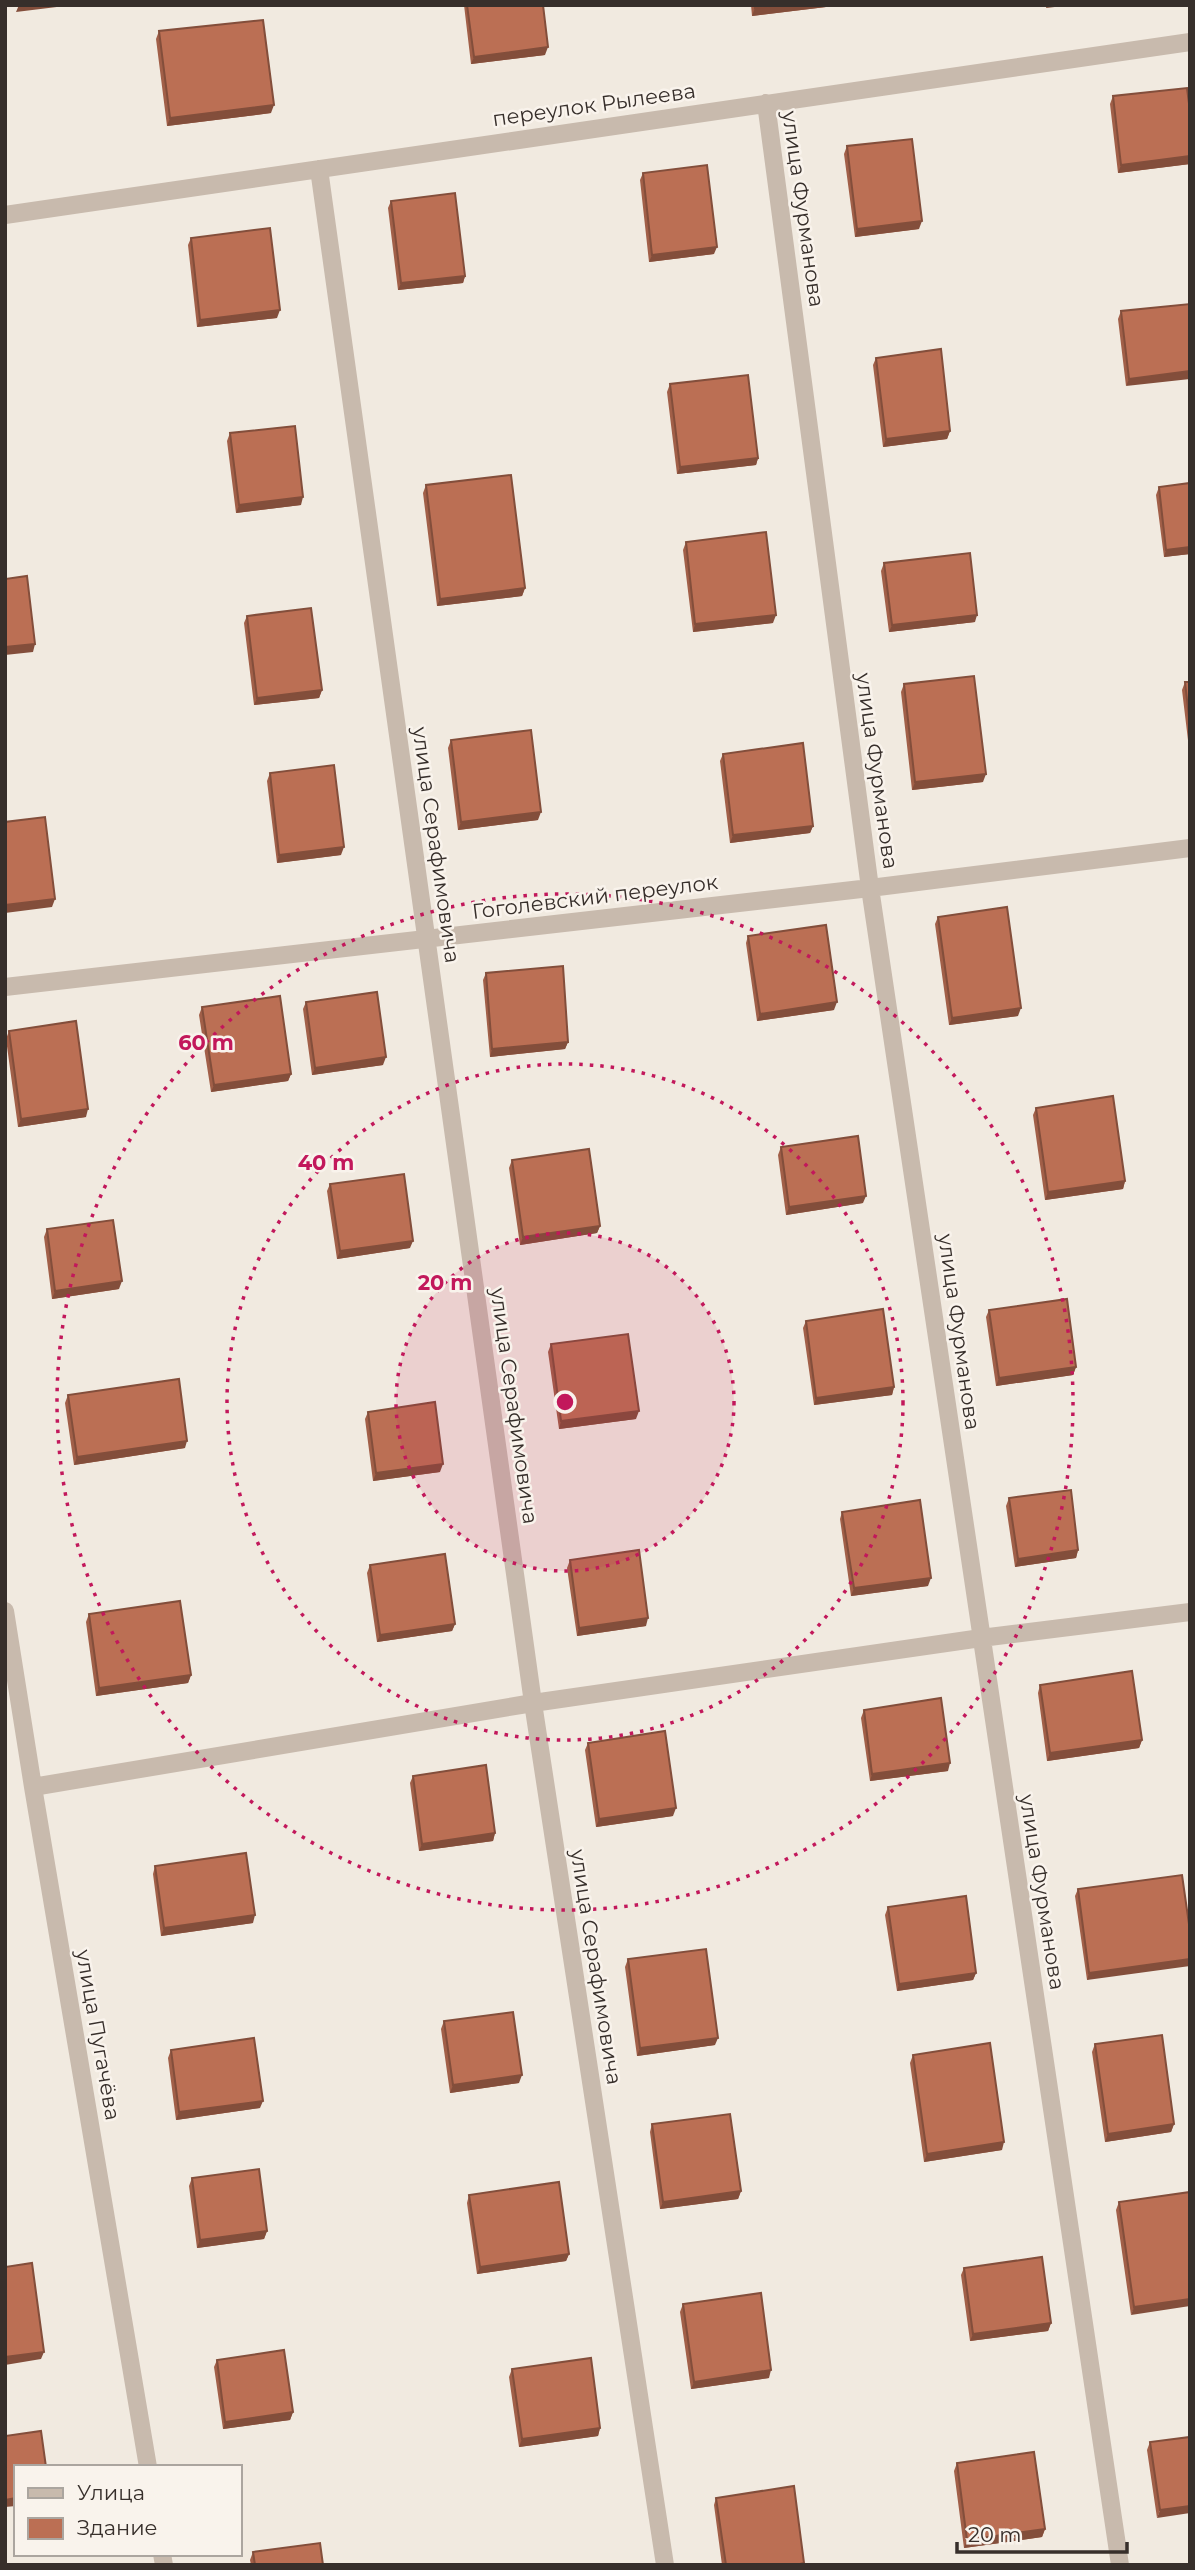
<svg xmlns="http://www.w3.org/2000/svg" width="1195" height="2570" font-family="Montserrat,sans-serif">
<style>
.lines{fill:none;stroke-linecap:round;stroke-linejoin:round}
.minor{stroke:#c8baad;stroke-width:18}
.wall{fill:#a15f48}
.shaded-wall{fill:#834e3b}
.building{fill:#bb6f54;stroke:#834e3b;stroke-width:2}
.ring{fill:none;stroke:#c2185b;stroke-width:3.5;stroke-dasharray:3.5 7}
.labels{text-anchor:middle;stroke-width:5;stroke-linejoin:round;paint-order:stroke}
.street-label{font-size:21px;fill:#372f2b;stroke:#f9f3ec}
.centre{fill:#c2185b;stroke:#f9f3ec;stroke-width:3.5}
.ring-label{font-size:21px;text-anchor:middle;font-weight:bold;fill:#c2185b;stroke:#f9f3ec;stroke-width:5;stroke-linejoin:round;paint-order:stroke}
</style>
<rect width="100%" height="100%" fill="#f1eae0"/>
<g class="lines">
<path class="minor" d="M766 103 870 888 1120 2565
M319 169 533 1703 665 2565
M5 215 1190 42
M5 987 870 888 1190 848
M5 1611 33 1787 148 2467
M33 1787 533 1703 981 1638 1190 1612
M162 2554 164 2565"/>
</g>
<path class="wall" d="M464 5H543L545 55 471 64Z
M751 5H827L826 7 752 16Z
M159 31 271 113 167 126 156 39Z
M1113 96 1190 111V164L1118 173 1110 104Z
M847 146 919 229 855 237 844 154Z
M643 173 714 254 649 262 640 180Z
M391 201 465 276 463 283 398 290 388 208Z
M191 238 277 318 197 327 188 245Z
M1190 304 1126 386 1118 319 1121 311Z
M876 358 950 431 947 439 883 447 873 365Z
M670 384 758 458 756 465 677 474 667 392Z
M230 433 301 505 236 513 227 441Z
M426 485 525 588 522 596 437 606 423 493Z
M1159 487 1190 554 1164 557 1156 495Z
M686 542 773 623 693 632 683 550Z
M884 563 975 622 889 632 881 571Z
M247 616 322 690 319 698 254 705 244 623Z
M1185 682H1190V757L1182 690Z
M904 684 983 782 912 790 901 692Z
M451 740 538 820 458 830 448 748Z
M723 754 813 826 810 833 730 843 720 761Z
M270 773 341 855 277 863 267 781Z
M938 917 1018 1016 949 1025 935 924Z
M748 936 834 1010 757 1021 746 943Z
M486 973 568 1042 565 1049 490 1057 483 980Z
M306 1002 383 1065 312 1075 303 1009Z
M202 1007 291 1074 288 1081 211 1092 199 1015Z
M9 1031 86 1117 18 1127 6 1039Z
M1036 1108 1125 1181 1123 1189 1045 1200 1033 1115Z
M781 1147 863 1203 786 1215 778 1155Z
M512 1160 600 1226 597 1233 520 1245 509 1168Z
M330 1184 410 1248 337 1259 327 1191Z
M47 1229 119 1289 52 1299 44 1237Z
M989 1310 1076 1367 1073 1375 996 1386 986 1317Z
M806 1321 894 1387 892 1395 814 1405 803 1328Z
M551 1344 636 1419 559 1429 548 1352Z
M68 1395 185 1448 74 1465 65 1403Z
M368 1412 440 1472 373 1481 365 1419Z
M1009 1498 1078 1550 1076 1558 1015 1567 1006 1506Z
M842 1512 928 1586 851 1596 840 1519Z
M570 1560 646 1626 577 1636 567 1568Z
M370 1565 455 1624 452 1631 377 1642 367 1573Z
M89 1614 191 1675 188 1683 96 1696 86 1622Z
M1040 1685 1142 1740 1139 1748 1047 1761 1038 1693Z
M864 1710 948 1771 870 1781 861 1718Z
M588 1743 673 1816 596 1827 585 1750Z
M413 1776 495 1833 493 1841 419 1851 410 1783Z
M155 1866 253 1923 161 1936 153 1874Z
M1078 1889 1190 1931 1087 1980 1075 1896Z
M888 1907 976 1973 973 1980 897 1991 885 1915Z
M628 1959 715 2045 637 2056 625 1967Z
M444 2021 519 2083 450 2093 441 2029Z
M1095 2044 1174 2124 1171 2132 1105 2142 1092 2052Z
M171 2050 260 2108 176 2120 168 2058Z
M913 2055 1002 2150 924 2162 910 2063Z
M652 2124 741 2191 738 2199 660 2209 650 2132Z
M192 2178 267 2231 264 2239 197 2248 189 2186Z
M1190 2192 1131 2315 1116 2210 1119 2202Z
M469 2195 569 2254 566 2261 477 2274 467 2203Z
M964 2268 1051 2323 1048 2331 970 2341 961 2275Z
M683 2304 769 2378 691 2389 680 2312Z
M217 2360 293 2412 290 2420 223 2429 214 2367Z
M512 2369 600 2428 598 2436 519 2447 509 2377Z
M1190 2437 1157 2518 1147 2450 1150 2442Z
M957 2463 1045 2529 1042 2537 964 2548 954 2471Z
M716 2498 804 2563V2565H722L714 2505Z
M253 2552 323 2565H251L250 2560Z"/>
<path class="shaded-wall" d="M19 5H73L16 12Z
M780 5H827L826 7 752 16 755 8Z
M1047 5H1072L1046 8Z
M548 47 545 55 471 64 474 57Z
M274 105 271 113 167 126 170 118Z
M1190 156V164L1118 173 1121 165Z
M922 221 919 229 855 237 857 229Z
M717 247 714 254 649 262 652 255Z
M465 276 463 283 398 290 401 283Z
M280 310 277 318 197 327 200 320Z
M1190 371V379L1126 386 1129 379Z
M950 431 947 439 883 447 886 439Z
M758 458 756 465 677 474 680 467Z
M303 497 301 505 236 513 239 505Z
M1190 547V554L1164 557 1166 550Z
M525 588 522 596 437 606 440 599Z
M776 615 773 623 693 632 695 624Z
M977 615 975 622 889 632 892 625Z
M35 644 33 652 5 655V647Z
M322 690 319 698 254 705 257 698Z
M986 774 983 782 912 790 915 782Z
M541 812 538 820 458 830 461 822Z
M813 826 810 833 730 843 733 835Z
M344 847 341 855 277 863 279 855Z
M55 899 52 907 5 913V905Z
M837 1002 834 1010 757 1021 760 1014Z
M1021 1008 1018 1016 949 1025 952 1018Z
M568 1042 565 1049 490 1057 492 1049Z
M386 1057 383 1065 312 1075 315 1068Z
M291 1074 288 1081 211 1092 214 1085Z
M88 1109 86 1117 18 1127 21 1119Z
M1125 1181 1123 1189 1045 1200 1048 1192Z
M866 1196 863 1203 786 1215 789 1207Z
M600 1226 597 1233 520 1245 523 1237Z
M413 1241 410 1248 337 1259 340 1251Z
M122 1281 119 1289 52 1299 55 1291Z
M1076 1367 1073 1375 996 1386 999 1378Z
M894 1387 892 1395 814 1405 816 1398Z
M639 1411 636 1419 559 1429 561 1421Z
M187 1441 185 1448 74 1465 77 1457Z
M443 1464 440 1472 373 1481 376 1473Z
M1078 1550 1076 1558 1015 1567 1018 1559Z
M931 1578 928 1586 851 1596 854 1588Z
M648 1618 646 1626 577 1636 579 1628Z
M455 1624 452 1631 377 1642 380 1635Z
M191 1675 188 1683 96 1696 99 1688Z
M1142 1740 1139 1748 1047 1761 1050 1753Z
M950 1763 948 1771 870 1781 872 1774Z
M676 1808 673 1816 596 1827 599 1819Z
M495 1833 493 1841 419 1851 422 1844Z
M255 1915 253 1923 161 1936 164 1928Z
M1190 1959V1966L1087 1980 1089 1973Z
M976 1973 973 1980 897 1991 899 1984Z
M718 2038 715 2045 637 2056 640 2048Z
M522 2075 519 2083 450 2093 453 2085Z
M263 2101 260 2108 176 2120 179 2112Z
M1174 2124 1171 2132 1105 2142 1108 2134Z
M1004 2142 1002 2150 924 2162 927 2154Z
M741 2191 738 2199 660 2209 663 2202Z
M267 2231 264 2239 197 2248 200 2240Z
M569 2254 566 2261 477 2274 480 2267Z
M1190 2299V2306L1131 2315 1134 2307Z
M1051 2323 1048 2331 970 2341 973 2334Z
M44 2352 41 2359 5 2365V2357Z
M771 2370 769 2378 691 2389 694 2382Z
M293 2412 290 2420 223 2429 225 2422Z
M600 2428 598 2436 519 2447 522 2439Z
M16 2498V2506L5 2507V2500Z
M1190 2506V2513L1157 2518 1160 2510Z
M1045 2529 1042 2537 964 2548 967 2540Z"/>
<path class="building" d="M467 5H543L548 47 474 57Z
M755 5H780L755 8Z
M263 20 274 105 170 118 159 31Z
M1187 88 1190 111V156L1121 165 1113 96Z
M912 139 922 221 857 229 847 146Z
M707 165 717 247 652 255 643 173Z
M455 193 465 276 401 283 391 201Z
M270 228 280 310 200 320 191 238Z
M1190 304V371L1129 379 1121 311Z
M941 349 950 431 886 439 876 358Z
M748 375 758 458 680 467 670 384Z
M295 426 303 497 239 505 230 433Z
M511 475 525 588 440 599 426 485Z
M1190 483V547L1166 550 1159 487Z
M766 532 776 615 695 624 686 542Z
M970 553 977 615 892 625 884 563Z
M27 576 35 644 5 647V579Z
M311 608 322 690 257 698 247 616Z
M974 676 986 774 915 782 904 684Z
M1185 682H1190V726Z
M531 730 541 812 461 822 451 740Z
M803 743 813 826 733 835 723 754Z
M334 765 344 847 279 855 270 773Z
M45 817 55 899 5 905V822Z
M1007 907 1021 1008 952 1018 938 917Z
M826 925 837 1002 760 1014 748 936Z
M563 966 568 1042 492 1049 486 973Z
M377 992 386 1057 315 1068 306 1002Z
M280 996 291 1074 214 1085 202 1007Z
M76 1021 88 1109 21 1119 9 1031Z
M1113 1096 1125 1181 1048 1192 1036 1108Z
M858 1136 866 1196 789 1207 781 1147Z
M589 1149 600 1226 523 1237 512 1160Z
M404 1174 413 1241 340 1251 330 1184Z
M113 1220 122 1281 55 1291 47 1229Z
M1067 1299 1076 1367 999 1378 989 1310Z
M883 1309 894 1387 816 1398 806 1321Z
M628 1334 639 1411 561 1421 551 1344Z
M179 1379 187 1441 77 1457 68 1395Z
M435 1402 443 1464 376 1473 368 1412Z
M1071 1490 1078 1550 1018 1559 1009 1498Z
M920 1500 931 1578 854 1588 842 1512Z
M639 1550 648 1618 579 1628 570 1560Z
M445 1554 455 1624 380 1635 370 1565Z
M180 1601 191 1675 99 1688 89 1614Z
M1132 1671 1142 1740 1050 1753 1040 1685Z
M941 1698 950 1763 872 1774 864 1710Z
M665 1731 676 1808 599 1819 588 1743Z
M486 1765 495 1833 422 1844 413 1776Z
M246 1853 255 1915 164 1928 155 1866Z
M1182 1875 1190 1931V1959L1089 1973 1078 1889Z
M966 1896 976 1973 899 1984 888 1907Z
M706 1949 718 2038 640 2048 628 1959Z
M513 2012 522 2075 453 2085 444 2021Z
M1162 2035 1174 2124 1108 2134 1095 2044Z
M254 2038 263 2101 179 2112 171 2050Z
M990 2043 1004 2142 927 2154 913 2055Z
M730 2114 741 2191 663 2202 652 2124Z
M259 2169 267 2231 200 2240 192 2178Z
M559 2182 569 2254 480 2267 469 2195Z
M1190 2192V2299L1134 2307 1119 2202Z
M1042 2257 1051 2323 973 2334 964 2268Z
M32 2263 44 2352 5 2357V2267Z
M761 2293 771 2370 694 2382 683 2304Z
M284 2350 293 2412 225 2422 217 2360Z
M591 2358 600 2428 522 2439 512 2369Z
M41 2431 46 2467H16V2498L5 2500V2436Z
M1190 2437V2506L1160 2510 1150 2442Z
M1034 2452 1045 2529 967 2540 957 2463Z
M794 2486 804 2563 796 2565H726L716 2498Z
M320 2543 323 2565H255L253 2552Z"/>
<circle cx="565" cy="1402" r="169" fill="#c2185b" fill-opacity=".12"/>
<g class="ring">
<circle cx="565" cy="1402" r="169"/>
<circle cx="565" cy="1402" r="338"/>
<circle cx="565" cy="1402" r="508"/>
</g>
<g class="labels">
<g class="street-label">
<text transform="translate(594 105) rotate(-8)" y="7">переулок Рылеева</text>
<text transform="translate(803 209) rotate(82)" y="7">улица Фурманова</text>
<text transform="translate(877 771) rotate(82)" y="7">улица Фурманова</text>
<text transform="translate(436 845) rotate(82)" y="7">улица Серафимовича</text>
<text transform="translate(595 897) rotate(-7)" y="7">Гоголевский переулок</text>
<text transform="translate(959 1332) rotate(82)" y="7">улица Фурманова</text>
<text transform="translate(514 1406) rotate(82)" y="7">улица Серафимовича</text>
<text transform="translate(1042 1892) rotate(81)" y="7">улица Фурманова</text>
<text transform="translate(596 1967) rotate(81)" y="7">улица Серафимовича</text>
<text transform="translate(98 2035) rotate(80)" y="7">улица Пугачёва</text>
</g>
</g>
<circle cx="565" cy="1402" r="10" class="centre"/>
<g class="ring-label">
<text x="206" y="1050">60 m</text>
<text x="326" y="1170">40 m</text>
<text x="445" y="1290">20 m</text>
</g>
<rect width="1195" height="2570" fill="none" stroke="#372f2b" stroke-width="14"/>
<rect x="14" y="2465" width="228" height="91" fill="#f9f3ec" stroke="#aba59f" stroke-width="2"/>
<rect x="28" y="2488" width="35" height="10" fill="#c8baad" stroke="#aba59f" stroke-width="2"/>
<text x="77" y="2500" font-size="21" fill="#372f2b">Улица</text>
<rect x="28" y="2518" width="35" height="21" fill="#bb6f54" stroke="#aba59f" stroke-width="2"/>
<text x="77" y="2535" font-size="21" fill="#372f2b">Здание</text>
<path d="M957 2542v10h170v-10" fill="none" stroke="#372f2b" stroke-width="3.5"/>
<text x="968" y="2542" font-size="21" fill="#372f2b" stroke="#f9f3ec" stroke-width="5" paint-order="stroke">20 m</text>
</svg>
